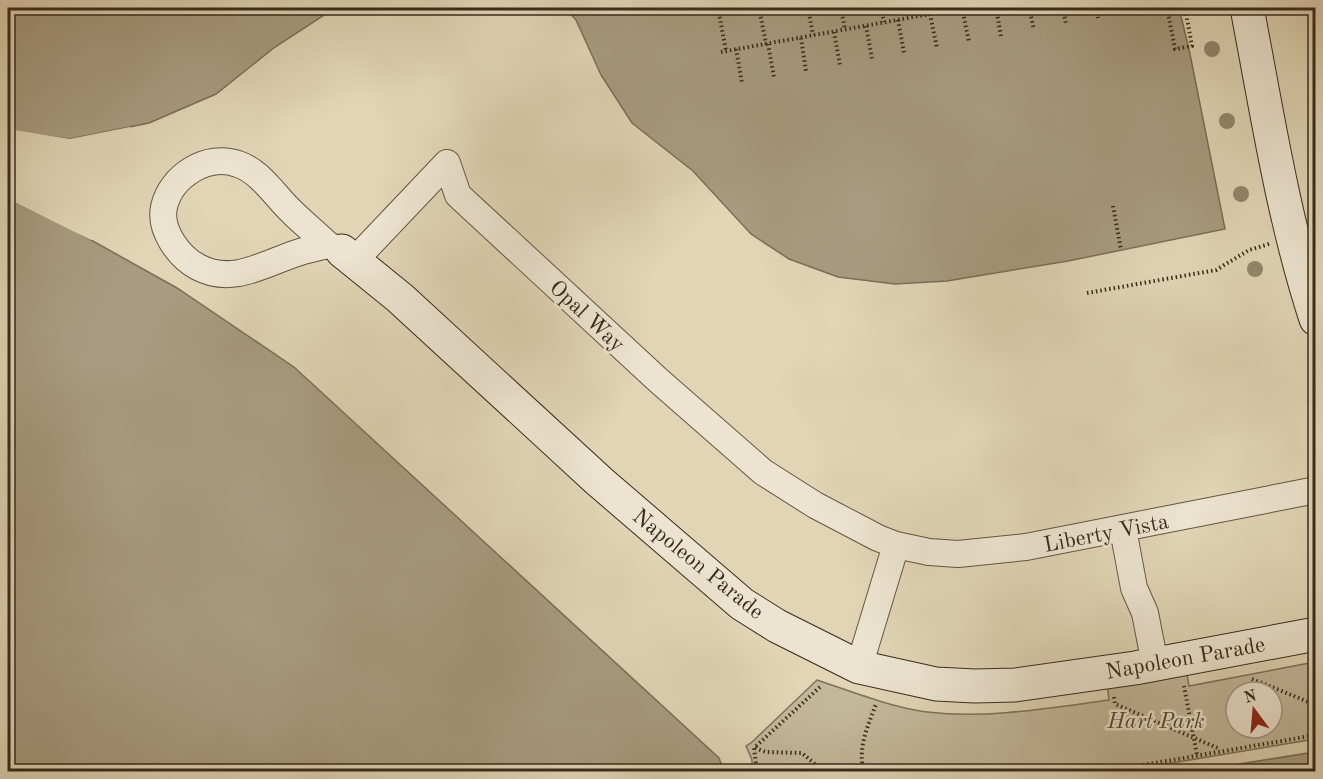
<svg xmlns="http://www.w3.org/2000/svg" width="1323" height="779" font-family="'Old Standard TT',serif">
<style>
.green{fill:#c4b89c;stroke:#7e725c;stroke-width:1.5;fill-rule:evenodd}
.water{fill:#a89b81;stroke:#7b6e58;stroke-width:1.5}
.pier{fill:#e1d5b6}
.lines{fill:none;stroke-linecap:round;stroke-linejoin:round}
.street-casing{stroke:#625642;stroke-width:28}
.secondary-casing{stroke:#382b1b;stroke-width:35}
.path{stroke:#382b1b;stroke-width:4;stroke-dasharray:1.5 3;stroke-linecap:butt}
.street{stroke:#ece4d0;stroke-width:26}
.secondary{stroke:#ece4d0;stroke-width:33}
.tree{fill:#93876f}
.labels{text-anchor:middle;stroke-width:5;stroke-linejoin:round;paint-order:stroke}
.street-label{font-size:22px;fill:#382b1b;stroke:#ece4d0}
.park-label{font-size:22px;font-style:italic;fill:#544735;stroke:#ece4d0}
</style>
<rect width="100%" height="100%" fill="#e1d5b6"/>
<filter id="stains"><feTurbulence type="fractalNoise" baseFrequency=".00333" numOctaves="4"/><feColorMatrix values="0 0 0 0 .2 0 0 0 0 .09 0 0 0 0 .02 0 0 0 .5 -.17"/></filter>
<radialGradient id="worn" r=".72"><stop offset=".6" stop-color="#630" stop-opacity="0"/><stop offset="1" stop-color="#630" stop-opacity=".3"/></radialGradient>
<path class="green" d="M1315 662V739L1124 771H752V760L746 746 751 743 817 680C853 692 890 707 927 712 988 719 1049 708 1109 700L1107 683 1186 669 1189 686ZM1236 692H1272V728H1236Z"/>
<path class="water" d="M8 8H335L275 47 216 94 149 123 70 139 8 131Z
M565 8H1179L1189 49 1225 229 1068 261 947 281 895 284 838 277 789 259 751 234 693 171 632 123 601 75 576 20Z
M8 199 66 226 177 288 294 367 719 758 724 771 8 772Z
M1315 752V771H1195Z"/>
<path class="pier" d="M130 127V130L71 142 8 134V129L70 139Z
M8 196 67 224 94 238 91 240 8 199Z"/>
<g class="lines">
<defs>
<path id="street" d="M329 246C317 234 304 224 292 212 275 196 260 171 238 164 207 153 171 176 164 207 159 230 179 257 198 267 237 288 273 257 311 249 316 248 324 245 329 246 333 246 338 250 342 251
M354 261 447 163 458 195 658 380 763 472 815 505 878 538 896 545 929 552 958 554 1026 547 1316 490
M1123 529 1134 588 1145 613 1155 664
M859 667 896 545"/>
<path id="secondary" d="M1247 8C1267 112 1283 218 1316 319
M342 251 400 298 599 481 742 604 777 626 859 667 936 684 975 686 1015 685 1135 668 1316 634"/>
</defs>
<use href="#street" class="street-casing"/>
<use href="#secondary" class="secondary-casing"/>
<path class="path" d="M718 8 726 51
M759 8 766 44
M808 8 813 35
M841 8 845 30
M881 8 884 22
M921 8 923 15
M962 8 969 42
M996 8 1001 36
M1029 8 1034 30
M1063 8 1066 24
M1096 8 1098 18
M1130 8V12
M1167 8 1175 49 1192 46 1185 8
M930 14 937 48
M898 20 904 53
M866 26 872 59
M834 32 840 65
M801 38 806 71
M768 44 774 77
M736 49 742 83
M721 52 963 8
M1113 206 1121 250
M1087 293 1216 270 1249 250 1269 244
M1252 679 1316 705
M1184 686 1197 755
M1114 697 1115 704 1220 749
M755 748 766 752 802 753 824 772
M757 772 754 748 821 686
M864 772C857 748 868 726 876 704
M1103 772 1316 735"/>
<use href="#street" class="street"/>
<use href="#secondary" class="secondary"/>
</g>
<g class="tree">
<circle cx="1212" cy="49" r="8"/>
<circle cx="1227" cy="121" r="8"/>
<circle cx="1241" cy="194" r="8"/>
<circle cx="1255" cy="269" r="8"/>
</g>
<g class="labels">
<g class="street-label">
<text transform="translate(588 315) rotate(43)" y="8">Opal Way</text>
<text transform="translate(1106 532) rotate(-11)" y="8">Liberty Vista</text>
<text transform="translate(699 563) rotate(39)" y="8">Napoleon Parade</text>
<text transform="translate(1185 657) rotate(-10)" y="8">Napoleon Parade</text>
</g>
<g class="park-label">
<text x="1156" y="728">Hart Park</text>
</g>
</g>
<rect width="1323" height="779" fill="none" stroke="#e1d5b6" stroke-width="30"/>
<rect x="9" y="9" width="1305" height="761" fill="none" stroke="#382b1b" stroke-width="3"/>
<rect x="15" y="15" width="1293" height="749" fill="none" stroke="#382b1b" stroke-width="1.5"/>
<g transform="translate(1254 710) rotate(344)"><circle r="28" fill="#ece4d0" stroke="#a49a88" stroke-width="1.5"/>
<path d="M0-4.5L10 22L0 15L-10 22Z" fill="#8f2418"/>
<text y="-9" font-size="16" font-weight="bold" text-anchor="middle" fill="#382b1b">N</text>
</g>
<rect width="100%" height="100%" filter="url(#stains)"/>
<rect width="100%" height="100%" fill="url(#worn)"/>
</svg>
